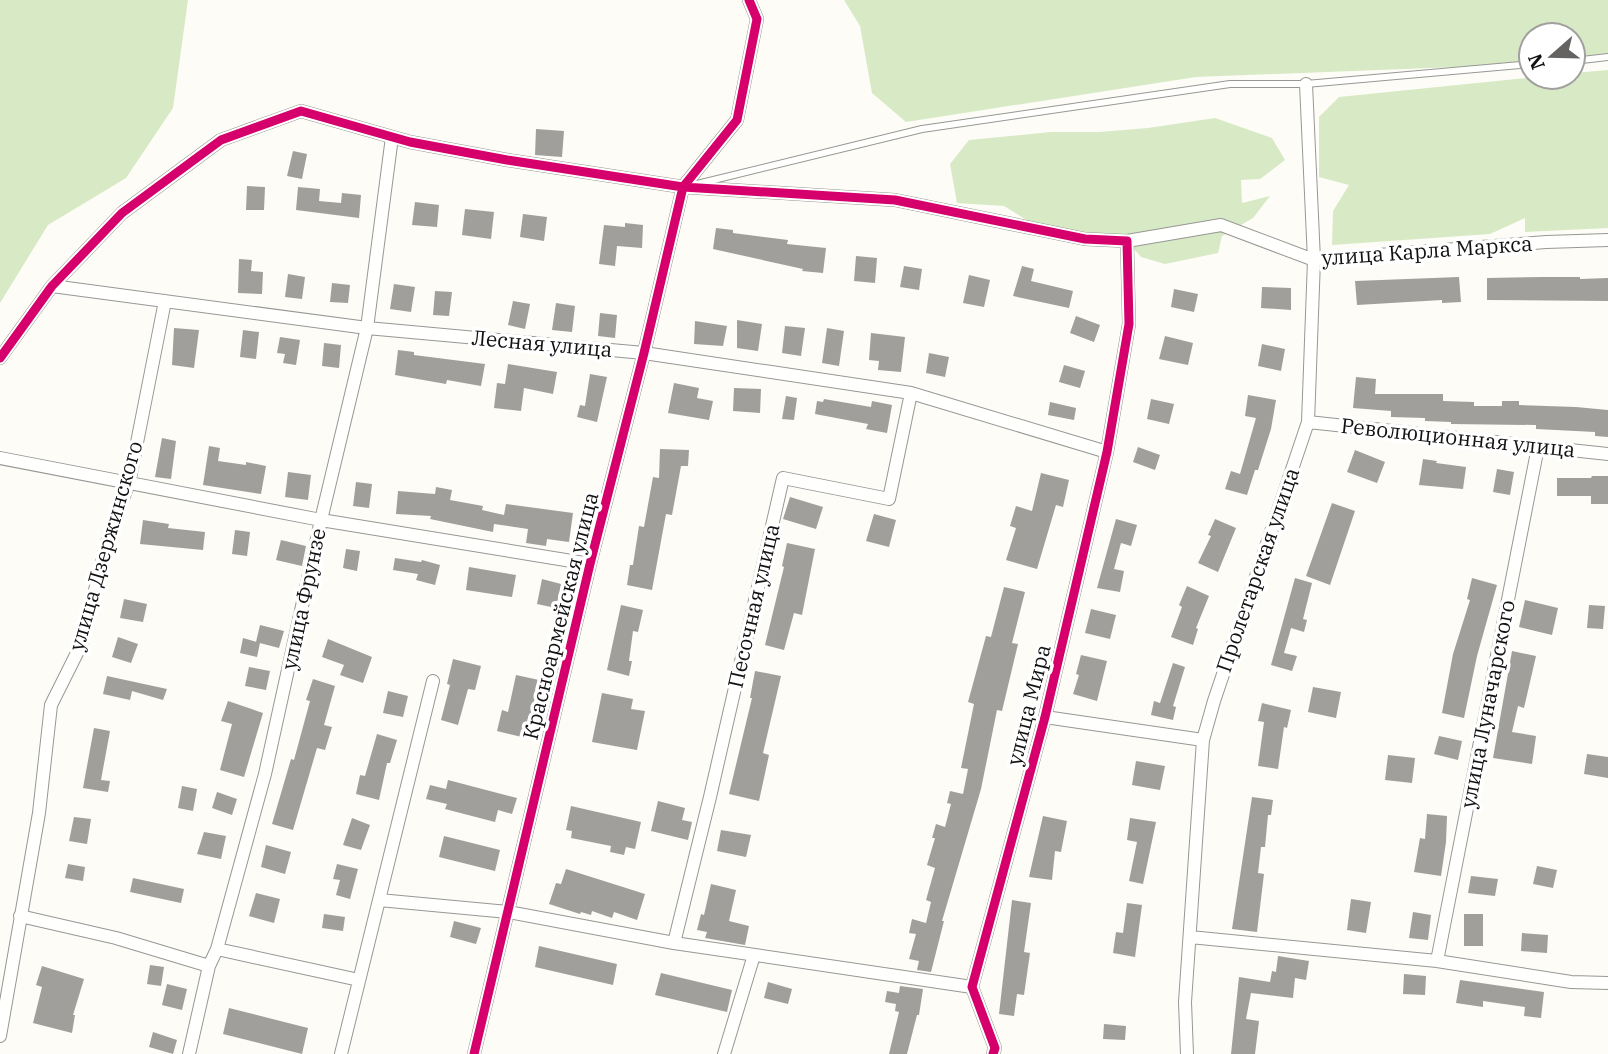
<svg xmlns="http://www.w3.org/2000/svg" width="1608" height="1054" font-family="'IBM Plex Serif',serif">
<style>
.forest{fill:#d8eac5}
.building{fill:#a19f9c}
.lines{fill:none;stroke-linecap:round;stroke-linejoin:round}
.lane-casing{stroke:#979795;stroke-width:8}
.street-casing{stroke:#979795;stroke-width:14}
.lane{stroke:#fffffe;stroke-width:6}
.street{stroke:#fffffe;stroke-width:12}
.cycleway-casing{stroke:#fff;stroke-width:13}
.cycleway{stroke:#d6006c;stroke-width:9}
.labels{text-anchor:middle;stroke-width:7;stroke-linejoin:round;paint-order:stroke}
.street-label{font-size:21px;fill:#111;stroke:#fff}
</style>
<rect width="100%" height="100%" fill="#fdfcf7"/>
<path class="forest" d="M0 0H188L173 108 126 178 48 225 0 303Z
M844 0H1608V53L1573 58V35H1531V64L1196 77 906 122 872 93 860 26Z
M1608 70V228L1525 232V218L1490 234 1332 245 1333 211 1349 185 1319 177V117L1339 97 1536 77H1573V73Z
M1215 118 1272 138 1285 160 1260 179 1241 180 1242 203 1270 196 1253 218 1222 236 1218 253 1165 264 1141 257 1127 241 1043 230 1004 206 957 203 950 164 969 140 1051 132H1099L1148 128Z"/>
<path class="building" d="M536 129 564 131 562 157 535 155Z
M293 151 307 154 302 179 287 176Z
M247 186 265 187 264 210H246Z
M298 187 320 189 319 201 341 203 342 193 361 195 359 218 296 210Z
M415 202 439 205 437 227 412 225Z
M465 209 494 212 491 239 462 235Z
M523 214 547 217 544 241 520 237Z
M625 223 643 225 642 248 617 246 615 266 599 264 604 225 625 227Z
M716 228 733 230V233L788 240 787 244 826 248 823 273 802 271 803 269 713 249Z
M856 256 877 258 875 283 854 281Z
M239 259 252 260 251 271 263 272 262 294 238 293Z
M904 266 922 269 919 290 900 287Z
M1022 266 1034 269 1031 281 1073 291 1069 308 1013 296Z
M288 274 305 277 302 299 285 297Z
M969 275 990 280 984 307 963 303Z
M1459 277 1461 302 1442 303V300L1357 305 1355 281Z
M1544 277H1580V279L1608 278V301L1487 300V278Z
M332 283 350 285 348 303 330 302Z
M394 284 415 287 411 312 390 309Z
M1262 287 1291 288V310L1261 308Z
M1174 289 1198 294 1194 312 1171 307Z
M435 291 452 292 449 316 433 315Z
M513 301 530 304 525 329 508 325Z
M556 303 575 306 572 332 552 330Z
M600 313 617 315 615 338 598 336Z
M1076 316 1100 325 1094 342 1070 333Z
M737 320 762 324 758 351 737 348Z
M695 321 727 326 723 346 694 344Z
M785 326 805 328 801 356 782 353Z
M174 328 199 330 194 368 172 365Z
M827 328 844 331 839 366 822 363Z
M243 330 259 332 256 359 240 357Z
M871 333 905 337 901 372 878 370 879 361 869 360Z
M1165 336 1193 343 1188 365 1159 359Z
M280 337 300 340 296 365 283 363 285 354 277 353Z
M324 343 341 345 339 368 322 366Z
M1262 344 1285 349 1281 371 1258 366Z
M398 350 414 352V355L485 364 481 386 447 380 446 384 395 375Z
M929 353 949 357 945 377 926 373Z
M508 364 557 372 553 394 524 388 521 411 494 408 497 383 505 384Z
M1064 365 1085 371 1080 388 1059 382Z
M590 374 607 377 597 422 577 417 580 405 585 406Z
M1356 377 1376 379 1375 394H1443V401L1474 402V406H1502V401H1519V405L1576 407 1608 410V437L1595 436V432L1536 429V425L1451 424V422L1425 421V418L1391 417V411L1353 408Z
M674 383 699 388 697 398 713 401 709 420 668 413Z
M734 388 761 389 760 413 733 411Z
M1248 395 1276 400 1271 429 1258 470H1255L1247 495 1225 489 1231 471 1240 474 1256 418 1245 416Z
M786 396 797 398 794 420 782 419Z
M824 399 871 407 872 401 892 405 887 433 866 429 868 424 815 414 817 401 823 402Z
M1151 399 1174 404 1169 424 1147 419Z
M1050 402 1076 408 1074 420 1048 415Z
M162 438 176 441 171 479 155 477Z
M209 446 220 448 218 461 246 465V462L266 466 261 494 203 485Z
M1138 447 1160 455 1155 470 1133 462Z
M660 449 689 450 688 466H681L672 515 666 514 652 590 627 585 630 565H633L639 526 644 527 653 477 659 478Z
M1355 450 1385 462 1377 483 1347 472Z
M1423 459 1437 461 1436 463 1466 467 1463 489 1419 485Z
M1497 469 1514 472 1510 495 1493 492Z
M288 472 311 475 308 500 285 497Z
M1041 473 1069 480 1063 507 1056 505 1037 569 1006 560 1016 528 1010 526 1016 506 1032 511Z
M1592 476H1608V504H1591V496H1557V478H1591Z
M356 482 372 484 369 508 353 506Z
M436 487 452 490 450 500 483 506 482 510 504 515 506 504 573 513 569 542 547 539 546 546 526 543 528 529 494 524 493 532 430 519 431 516 396 514 398 491 435 494Z
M790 497 823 507 816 529 783 519Z
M1332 503 1355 511 1330 585 1306 576Z
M874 514 896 520 889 547 866 541Z
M1116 519 1137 525 1131 546 1121 543 1114 569 1124 571 1120 592 1097 588Z
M1215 519 1236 528 1218 572 1198 563 1211 536 1208 535Z
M143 520 169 524 168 528 205 532 203 550 140 544Z
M235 530 250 532 247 556 232 554Z
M281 540 306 546 302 566 276 560Z
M787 543 815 549 802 615 794 613 784 650 765 645 784 567 782 566Z
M346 549 360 551 357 571 343 568Z
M395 558 421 562 422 560 440 565 435 585 416 580 418 574 393 570Z
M469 567 516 575 512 597 466 590Z
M1295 578 1312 583 1303 619 1307 620 1304 632 1291 628 1284 653 1297 656 1292 671 1271 665Z
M1472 578 1497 585 1477 656 1464 718 1442 713 1453 654 1470 600 1467 599Z
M542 579 561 584 556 608 537 604Z
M1187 586 1209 596 1196 628 1198 629 1193 645 1171 637 1182 607 1179 605Z
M1004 587 1025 592 1012 643 1018 644 1002 711 997 710 981 789 942 921H944L931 972 917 970 919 961 909 959 916 934 909 933 912 919 926 923 931 902 926 900 935 868 927 865 935 838H932L936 824 945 827 951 804 947 803 950 791 963 794 968 769 961 768 974 704 968 702 986 636 991 637Z
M124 599 147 604 143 622 120 618Z
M1525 600 1558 608 1552 635 1519 627Z
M621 605 643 610 638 632 633 631 629 661H632L629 676 607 670Z
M1589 605 1605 606 1603 629 1587 628Z
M1091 609 1116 615 1110 639 1085 633Z
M260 625 284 631 279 648 256 642Z
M118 637 138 644 131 663 112 657Z
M243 638 260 643 257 657 240 653Z
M328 639 372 657 363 683 340 675 344 665 322 657Z
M1512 651 1536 656 1524 708 1518 706 1512 732 1536 736 1532 764 1493 758Z
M1081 655 1107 661 1097 701 1073 694 1079 675 1076 674Z
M453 659 481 666 475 690 468 689 458 725 441 720 450 685 447 684Z
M1173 663 1185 667 1173 706 1176 707 1173 720 1151 715 1154 701 1160 703Z
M249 667 270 671 266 690 245 686Z
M755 671 781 676 763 753 769 755 759 801 729 794 752 698H750Z
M516 675 539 680 526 738 497 731 502 710 508 712Z
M107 676 167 689 163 700 132 691 130 700 103 694Z
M313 679 335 686 324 725 332 727 325 750 317 748 293 830 272 824 291 759 294 760 310 701 306 700Z
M1313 687 1341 692 1336 718 1308 712Z
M388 691 408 696 403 717 383 713Z
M602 693 633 699 631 709 645 711 637 750 592 742Z
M228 701 263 713 244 777 220 770 232 724 221 721Z
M1262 703 1291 710 1287 728 1284 727 1278 769 1258 766 1264 722 1258 721Z
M94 728 110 731 101 780 110 781 108 792 83 788Z
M377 734 397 740 390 763H387L379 800 356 794 360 775 365 776Z
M1439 736 1462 741 1458 760 1434 754Z
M1587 754 1608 757V778L1584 774Z
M1388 755 1415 758 1412 783 1385 780Z
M1136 761 1165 766 1160 790 1132 785Z
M448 780 517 798 512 814 498 810 495 822 445 809 447 804 426 799 430 785 446 789Z
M182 786 197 789 193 811 178 808Z
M217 792 237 799 232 815 212 808Z
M1252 797 1273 800 1271 815H1268L1265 847H1261L1258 873 1264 874 1257 932 1232 929Z
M658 801 685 808 682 820 692 822 688 840 651 831Z
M571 806 641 822 635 849 626 847 624 855 610 852 611 846 571 838 572 831 566 830Z
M1427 814 1447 816 1446 842 1441 876 1414 872 1420 838 1425 839Z
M1043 816 1067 821 1061 852 1055 851 1052 880 1029 877Z
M74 817 91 819 87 844 69 841Z
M352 818 370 825 361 850 343 845Z
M1130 818 1156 822 1143 884 1129 881 1137 842 1127 840Z
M721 830 751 835 746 857 717 851Z
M204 832 226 836 221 859 197 854Z
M444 836 500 850 495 871 439 857Z
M266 845 291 852 285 874 261 867Z
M68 864 85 867 83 881 65 878Z
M337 864 358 869 350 899 336 895 340 880 333 879Z
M1537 866 1557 870 1553 888 1533 884Z
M566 869 645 894 637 920 614 912 612 918 592 911 591 915 581 912 580 914 549 904 556 883 561 884Z
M1471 876 1498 879 1495 896 1468 893Z
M133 878 184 889 181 903 130 892Z
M711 884 736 890 729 921 749 926 745 945 705 938 707 932 697 930 701 914 704 915Z
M256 893 280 899 274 923 249 916Z
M1351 899 1371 902 1366 933 1347 930Z
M1012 900 1031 903 1024 952 1030 953 1024 995 1017 994 1014 1016 999 1014Z
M1127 903 1142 905 1135 957 1113 953 1116 932 1123 933Z
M1413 912 1431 915 1428 940 1409 938Z
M324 914 345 917 343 931 322 928Z
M1464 914H1483V946H1464Z
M454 921 481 928 476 944 450 937Z
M1522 933 1548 935 1547 953 1521 951Z
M539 946 617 964 613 985 535 967Z
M1278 956 1309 961 1306 980 1295 978 1293 998 1251 993 1246 1019 1259 1021 1255 1054H1231L1239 977 1270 982 1272 971 1276 972Z
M150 965 164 967 161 986 147 984Z
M42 966 84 979 73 1015H75L72 1033 33 1023 42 987 36 985Z
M661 973 732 990 727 1012 655 995Z
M1404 974 1426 976 1425 995 1403 994Z
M1460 980 1544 992 1541 1018 1524 1016 1525 1007 1483 1001V1007L1456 1003Z
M768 982 792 989 788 1004 764 998Z
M167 984 187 989 182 1010 162 1005Z
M900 986 923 989 919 1015H917L907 1054H889L899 1012 895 1011 896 1004 885 1002 887 991 899 993Z
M229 1008 308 1028 302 1054 223 1034Z
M1104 1024 1126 1026 1125 1040 1103 1039Z
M153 1032 177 1040 173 1054 149 1047Z"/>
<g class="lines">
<defs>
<path id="lane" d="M1573 61 1608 57
M697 184 922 129 1230 84H1306L1531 64"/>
<path id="street" d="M1127 241 1221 225 1314 260 1546 242 1608 240
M52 286 367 328 644 353 911 393 1107 452
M0 358 52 286 122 213 221 140 301 111 410 142 507 160 683 187 895 200 1085 239 1127 241 1129 324 1107 452 1045 717 972 987 995 1048 993 1054
M1308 422 1608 454
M0 458 321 520 590 564
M1045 717 1203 740
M379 900 508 912 674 943 972 987
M20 916 116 938 209 966
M1190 937 1437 961 1571 982 1608 983
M674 943 710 797 783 478 889 499 911 393
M217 949 359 980
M1437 961 1538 447
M0 1036 39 813 51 705 81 645 109 535 129 483 165 301
M189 1054 209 966 217 949 265 774 321 520 367 328 392 137
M341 1054 433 681
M474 1054 590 564 644 353 683 187 737 120 757 19 749 0
M724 1054 754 955
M1187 1054 1185 1002 1203 740 1214 701 1308 422 1314 260 1306 84"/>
</defs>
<use href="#lane" class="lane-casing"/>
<use href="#street" class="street-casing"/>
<use href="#lane" class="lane"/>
<use href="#street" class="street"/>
<defs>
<path id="cycleway" d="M0 358 52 286 122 213 221 140 301 111 410 142 507 160 683 187 895 200 1085 239 1127 241 1129 324 1107 452 1045 717 972 987 995 1048 993 1054
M474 1054 590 564 644 353 683 187 737 120 757 19 749 0"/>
</defs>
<use href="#cycleway" class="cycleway-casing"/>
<use href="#cycleway" class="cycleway"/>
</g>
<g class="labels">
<g class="street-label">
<text transform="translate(1427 251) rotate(-4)" y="7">улица Карла Маркса</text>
<text transform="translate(542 344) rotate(5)" y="7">Лесная улица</text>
<text transform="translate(1458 438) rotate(6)" y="7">Революционная улица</text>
<text transform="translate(106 546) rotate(-74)" y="7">улица Дзержинского</text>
<text transform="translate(1258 570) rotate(-71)" y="7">Пролетарская улица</text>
<text transform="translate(304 599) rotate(-78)" y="7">улица Фрунзе</text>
<text transform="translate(754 606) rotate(-77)" y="7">Песочная улица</text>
<text transform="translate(561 616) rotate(-76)" y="7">Красноармейская улица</text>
<text transform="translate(1488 704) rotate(-79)" y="7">улица Луначарского</text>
<text transform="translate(1029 705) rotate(-76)" y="7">улица Мира</text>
</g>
</g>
<g transform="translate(1552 56) rotate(250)"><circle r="33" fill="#ffffff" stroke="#a0a0a0" stroke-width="2"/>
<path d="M0-5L12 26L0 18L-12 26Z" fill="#646362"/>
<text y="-10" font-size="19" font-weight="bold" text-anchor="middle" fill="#111111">N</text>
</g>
</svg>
